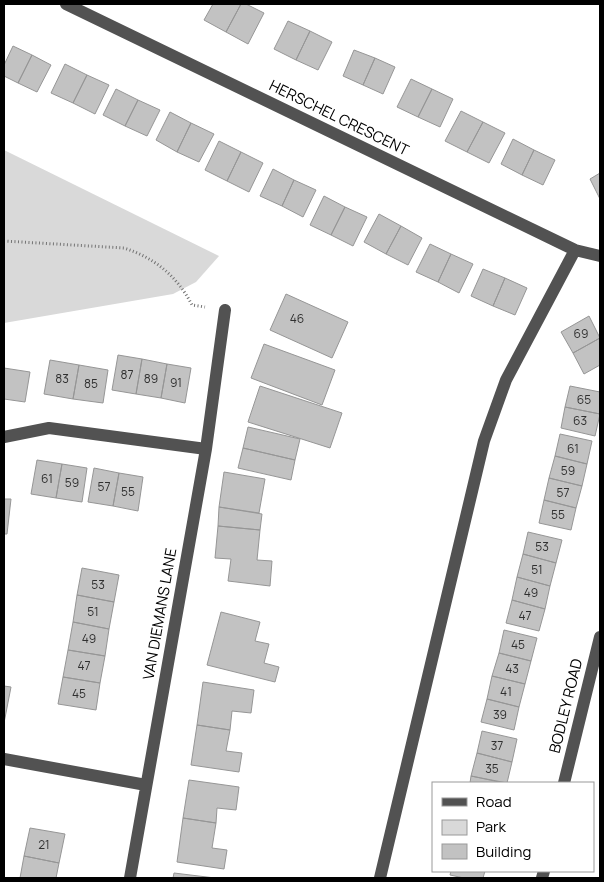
<svg xmlns="http://www.w3.org/2000/svg" width="604" height="882" font-family="Manrope,sans-serif">
<style>
.green{fill:#d9d9d9}
.building{fill:#c2c2c2;stroke:#969696}
.lines{fill:none;stroke-linecap:round;stroke-linejoin:round}
.path{stroke:#747474;stroke-width:3;stroke-dasharray:1 2.5;stroke-linecap:butt}
.minor{stroke:#525252;stroke-width:12}
.labels{text-anchor:middle;stroke-width:4;stroke-linejoin:round;paint-order:stroke}
.number-label{font-size:12px;fill:#303030}
.street-label{font-size:15px;fill:#000;stroke:#fff}
</style>
<rect width="100%" height="100%" fill="#fff"/>
<path class="green" d="M4 150 219 256 196 282 173 294 4 323Z"/>
<path class="building" d="M213 4H241L226 32 204 20Z
M241 4H246L264 13 248 44 226 32Z
M288 21 310 31 296 60 274 49Z
M310 31 332 42 318 70 296 60Z
M13 46 32 55 18 83 4 76V65Z
M354 50 375 58 363 85 343 76Z
M32 55 51 65 37 92 18 83Z
M375 58 395 67 383 94 363 85Z
M65 64 87 75 73 103 51 93Z
M87 75 109 85 95 114 73 103Z
M411 79 432 89 418 117 397 107Z
M116 89 138 100 125 126 103 115Z
M432 89 453 99 440 127 418 117Z
M138 100 160 110 147 136 125 126Z
M461 111 483 122 467 152 445 141Z
M170 112 191 123 177 152 156 140Z
M483 122 505 133 489 163 467 152Z
M191 123 214 134 199 162 177 152Z
M513 139 534 150 522 175 501 164Z
M219 141 241 152 227 181 205 170Z
M534 150 555 160 543 185 522 175Z
M241 152 263 163 249 192 227 181Z
M273 169 294 180 282 206 260 196Z
M600 173V199L590 179Z
M294 180 316 190 303 217 282 206Z
M324 196 345 207 331 235 310 225Z
M345 207 367 217 353 246 331 235Z
M379 214 401 226 386 254 364 242Z
M401 226 422 238 408 265 386 254Z
M430 244 451 254 438 282 416 272Z
M451 254 473 264 459 293 438 282Z
M483 269 505 278 493 306 471 296Z
M505 278 527 288 515 315 493 306Z
M286 294 348 322 332 358 270 330Z
M589 316 600 338 573 353 561 332Z
M600 338V365L584 374 573 353Z
M264 344 335 370 322 405 251 378Z
M118 355 142 359 136 394 112 390Z
M142 359 167 364 161 398 136 394Z
M50 360 79 365 73 399 44 394Z
M167 364 191 368 185 403 161 398Z
M79 365 108 370 103 403 73 399Z
M4 368 30 372 25 402 4 399Z
M260 386 342 413 330 448 248 422Z
M570 386 600 392V414L565 407Z
M565 407 600 414 595 436 561 428Z
M248 427 300 439 295 460 243 448Z
M560 434 592 441 587 464 555 456Z
M243 448 295 460 291 480 238 468Z
M555 456 587 464 582 486 549 478Z
M37 460 62 464 56 498 31 494Z
M62 464 87 468 82 502 56 498Z
M94 468 119 473 113 506 88 502Z
M224 472 265 479 259 513 219 507Z
M119 473 143 477 138 511 113 506Z
M549 478 582 486 576 508 544 500Z
M4 499H11L7 534H4Z
M544 500 576 508 571 530 539 523Z
M219 507 262 514 260 530 218 526Z
M218 526 260 530 257 560 272 561 270 586 228 581 231 559 215 558Z
M528 532 562 540 556 563 523 554Z
M523 554 556 563 550 586 517 577Z
M82 568 119 575 114 602 77 595Z
M517 577 550 586 545 609 512 600Z
M77 595 114 602 109 629 73 622Z
M512 600 545 609 539 631 506 623Z
M221 612 260 622 255 641 269 644 264 663 279 667 275 682 207 665Z
M73 622 109 629 105 656 68 650Z
M504 630 537 638 531 661 499 653Z
M68 650 105 656 100 683 63 677Z
M499 653 531 661 525 684 492 676Z
M492 676 525 684 519 707 487 699Z
M63 677 100 683 96 710 58 704Z
M203 682 254 690 251 713 232 711 230 730 197 725Z
M4 686 11 687 4 723Z
M487 699 519 707 514 730 481 722Z
M197 725 230 730 226 751 242 753 239 772 191 765Z
M482 731 517 739 512 762 477 753Z
M477 753 512 762 507 783 471 776Z
M471 776 504 783H470Z
M189 780 239 787 236 810 217 808 216 823 183 818Z
M183 818 216 823 212 848 227 850 224 869 177 862Z
M30 828 65 834 59 863 24 856Z
M24 856 59 863 56 878H20Z
M451 871H485L483 878H464L450 875Z
M174 873 215 878H173Z"/>
<g class="lines">
<path class="path" d="M4 241 124 248C155 258 177 276 192 305L205 307"/>
<path class="minor" d="M66 4 575 250 600 256
M4 437 49 428 206 449
M4 759 146 785
M564 783 600 637
M130 878 206 449 225 310
M380 878 484 441 506 380 575 250
M542 878 544 871"/>
</g>
<g class="labels">
<g class="number-label">
<text x="297" y="323">46</text>
<text x="581" y="338">69</text>
<text x="127" y="379">87</text>
<text x="62" y="383">83</text>
<text x="151" y="383">89</text>
<text x="176" y="387">91</text>
<text x="91" y="388">85</text>
<text x="584" y="404">65</text>
<text x="580" y="425">63</text>
<text x="573" y="453">61</text>
<text x="568" y="475">59</text>
<text x="47" y="483">61</text>
<text x="72" y="487">59</text>
<text x="104" y="491">57</text>
<text x="128" y="496">55</text>
<text x="563" y="497">57</text>
<text x="558" y="519">55</text>
<text x="542" y="551">53</text>
<text x="537" y="574">51</text>
<text x="98" y="589">53</text>
<text x="531" y="597">49</text>
<text x="93" y="616">51</text>
<text x="525" y="620">47</text>
<text x="89" y="643">49</text>
<text x="518" y="649">45</text>
<text x="84" y="670">47</text>
<text x="512" y="673">43</text>
<text x="506" y="696">41</text>
<text x="79" y="698">45</text>
<text x="500" y="719">39</text>
<text x="497" y="750">37</text>
<text x="492" y="773">35</text>
<text x="44" y="849">21</text>
</g>
<g class="street-label">
<text transform="translate(339 118) rotate(26)" y="5">HERSCHEL CRESCENT</text>
<text transform="translate(160 614) rotate(-80)" y="5">VAN DIEMANS LANE</text>
<text transform="translate(566 706) rotate(-76)" y="5">BODLEY ROAD</text>
</g>
</g>
<rect width="604" height="882" fill="none" stroke="#000000" stroke-width="10"/>
<rect x="432" y="782" width="162" height="90" fill="#ffffff" stroke="#999999"/>
<rect x="442" y="798" width="25" height="8" fill="#525252" stroke="#999999"/>
<text x="476" y="807" font-size="15" fill="#000000">Road</text>
<rect x="442" y="820" width="25" height="15" fill="#d9d9d9" stroke="#999999"/>
<text x="476" y="832" font-size="15" fill="#000000">Park</text>
<rect x="442" y="844" width="25" height="15" fill="#c2c2c2" stroke="#999999"/>
<text x="476" y="857" font-size="15" fill="#000000">Building</text>
</svg>
